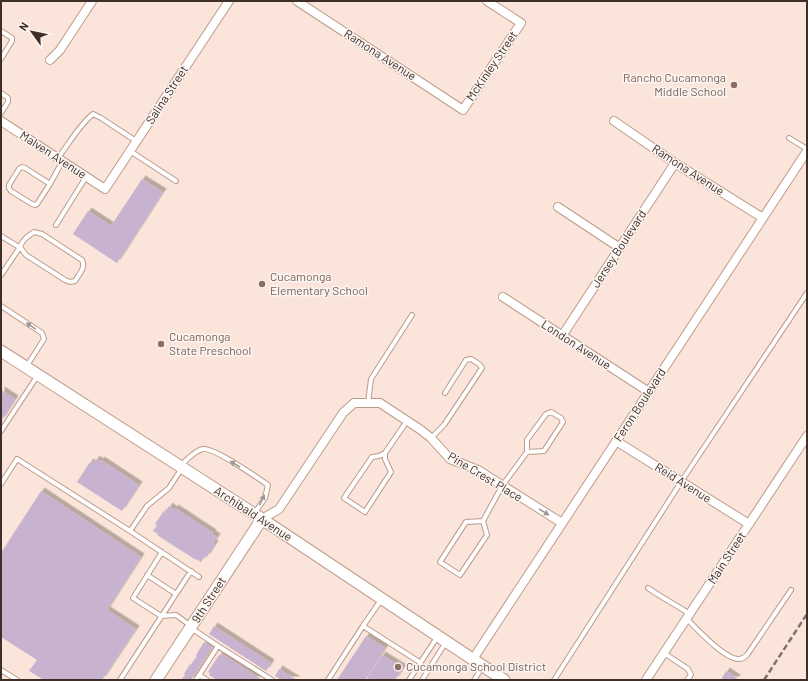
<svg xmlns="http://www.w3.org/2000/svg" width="808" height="681" font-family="Barlow,sans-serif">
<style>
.building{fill:#c7b2d0;filter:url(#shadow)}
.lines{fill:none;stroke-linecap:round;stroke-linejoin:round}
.lane-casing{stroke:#bd9b8a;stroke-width:6}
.street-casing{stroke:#bd9b8a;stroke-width:10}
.secondary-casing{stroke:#bd9b8a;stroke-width:13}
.lane{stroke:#fff;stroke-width:4}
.street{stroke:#fff;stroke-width:8}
.secondary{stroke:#fff;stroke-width:11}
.rail{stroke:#83726a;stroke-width:2.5;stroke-dasharray:6 3;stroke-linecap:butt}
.oneway{fill:#9e9894}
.education-dot{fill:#8d6e63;stroke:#fdf5f2;stroke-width:1.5}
.labels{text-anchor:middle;stroke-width:3;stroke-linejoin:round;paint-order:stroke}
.street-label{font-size:12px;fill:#3e3029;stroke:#fdf5f2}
.education-label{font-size:12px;fill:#785e54;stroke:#fdf5f2;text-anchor:start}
</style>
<defs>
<filter id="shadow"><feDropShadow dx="3.5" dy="-3.5" stdDeviation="0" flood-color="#0004"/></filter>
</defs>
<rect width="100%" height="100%" fill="#fbe5da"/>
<path class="building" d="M142 179 163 192 117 263 73 234 88 211 111 226Z
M1 390 15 399 1 421Z
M96 459 100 462 101 460 139 485 122 511 77 482 90 462 93 464Z
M41 491 141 557 107 610 136 629 102 680H44L29 671 37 660 1 637V553Z
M169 506 174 510 175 508 213 533 212 534 217 537 213 543 215 544 207 557 205 556 201 562 196 559V560L157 535 158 534 153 531 157 525 155 524 163 512 165 513Z
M214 626 271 663 266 671 209 634Z
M366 636 385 648 365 680H337Z
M204 642 212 647 191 680H181L185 675 184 674 190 664 191 665 197 656 196 655Z
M222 654 262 680H217L209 675 210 673 208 672 219 655 221 656Z
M382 655 403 668 395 680H366Z
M279 669 297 680H281L275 676Z
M726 671 737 678 736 680H721Z"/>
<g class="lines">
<defs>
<path id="lane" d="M1 31 12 38V41L1 59
M1 93 8 98V102L1 113
M789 138 807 149
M130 151 176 181
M58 158C68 145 80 124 93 114L101 118 136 141
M50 184 25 168 22 167 19 169 9 185V188L11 191 32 204 35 205 37 204 50 184 62 162
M56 225 86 177
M34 232 42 234 82 260C86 268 79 274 75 281L70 282 65 280 26 255 20 247C22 240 28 236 34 232Z
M1 236 19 247H20L1 275
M1 306 42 333 44 339 26 367
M368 403 371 379 412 315
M1 431 38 375
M431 438 444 425 482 368 479 364 471 359 466 360 445 393
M385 453V459L391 472 365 512 344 498 372 457 379 456 385 453 407 421
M181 465C187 460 195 450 203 449 213 447 258 478 268 485L265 498 254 514
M1 484 17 459 130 531 199 577
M483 521 487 535 460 575 440 562 466 522 483 521 502 486 527 452V440L546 414 551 412 561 418 563 422 544 451 527 452
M130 531 147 506 169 488 182 468
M162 552 133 598 161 616 176 615 191 626
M147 575 176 594
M648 588C661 597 676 605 690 614
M381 600 363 626 421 663
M687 619C697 629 725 660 739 659 742 659 745 657 747 655L791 590
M191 628 218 646 196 680
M218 646 272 680
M664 653 688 669 691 675 687 680
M1 670 17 680
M199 675 207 680
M120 680 191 571
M328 680 363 626
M409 680 438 636
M422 680 446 642
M474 680 483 666
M554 680 681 482 807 293"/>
<path id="street" d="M297 1 463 110 521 23 487 1
M50 60 60 50 92 1
M1 121 105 189 229 1
M614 121 675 163 763 218
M558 207 620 248
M503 297 649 392
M562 336 675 163
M616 441 749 524
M262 519 279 509 343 413 354 403H380L421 430 431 438 450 459 478 470 562 523
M473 659 807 151
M646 680 807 436"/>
<path id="secondary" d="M1 351 262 519 504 680
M156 680 262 519"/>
</defs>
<use href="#lane" class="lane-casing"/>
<use href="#street" class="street-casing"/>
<use href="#secondary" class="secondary-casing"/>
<use href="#lane" class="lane"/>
<use href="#street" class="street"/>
<use href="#secondary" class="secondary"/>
<path class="rail" d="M764 680 807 614"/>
</g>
<defs><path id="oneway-solid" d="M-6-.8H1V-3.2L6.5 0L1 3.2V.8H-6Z"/></defs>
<g class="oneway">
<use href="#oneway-solid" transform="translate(31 326) rotate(-146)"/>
<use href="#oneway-solid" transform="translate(235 464) rotate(-149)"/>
<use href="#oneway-solid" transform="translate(262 500) rotate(-63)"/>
<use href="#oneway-solid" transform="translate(544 512) rotate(32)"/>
</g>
<g class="education-dot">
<circle cx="734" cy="85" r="4"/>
<circle cx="262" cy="284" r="4"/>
<circle cx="161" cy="344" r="4"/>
<circle cx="398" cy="667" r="4"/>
</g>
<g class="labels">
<g class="street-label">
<text transform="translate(380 55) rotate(33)" y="4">Ramona Avenue</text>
<text transform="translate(492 66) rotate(-56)" y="4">McKinley Street</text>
<text transform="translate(167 95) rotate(-57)" y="4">Salina Street</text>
<text transform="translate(53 155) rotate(33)" y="4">Malven Avenue</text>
<text transform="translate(688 170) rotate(33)" y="4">Ramona Avenue</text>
<text transform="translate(619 249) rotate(-57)" y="4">Jersey Boulevard</text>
<text transform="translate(576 345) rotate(33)" y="4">London Avenue</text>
<text transform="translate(640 405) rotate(-57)" y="4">Feron Boulevard</text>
<text transform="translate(485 477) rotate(31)" y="4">Pine Crest Place</text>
<text transform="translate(683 483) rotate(32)" y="4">Reid Avenue</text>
<text transform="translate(253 514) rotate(33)" y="4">Archibald Avenue</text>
<text transform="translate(727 558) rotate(-57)" y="4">Main Street</text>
<text transform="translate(209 600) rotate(-57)" y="4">9th Street</text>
</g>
<g class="education-label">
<text x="726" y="82" text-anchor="end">Rancho Cucamonga<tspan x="726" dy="14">Middle School</tspan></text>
<text x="270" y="281">Cucamonga<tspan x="270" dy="14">Elementary School</tspan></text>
<text x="169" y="341">Cucamonga<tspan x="169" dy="14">State Preschool</tspan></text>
<text x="406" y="671">Cucamonga School District</text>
</g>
</g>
<rect width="808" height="681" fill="none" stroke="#3e3029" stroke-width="4"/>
<g transform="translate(32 32) rotate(303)" stroke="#fdf5f2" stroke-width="3" paint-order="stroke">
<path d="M0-3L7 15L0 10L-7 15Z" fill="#3e3029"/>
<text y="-6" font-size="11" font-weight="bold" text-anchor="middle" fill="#3e3029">N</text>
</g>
</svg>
